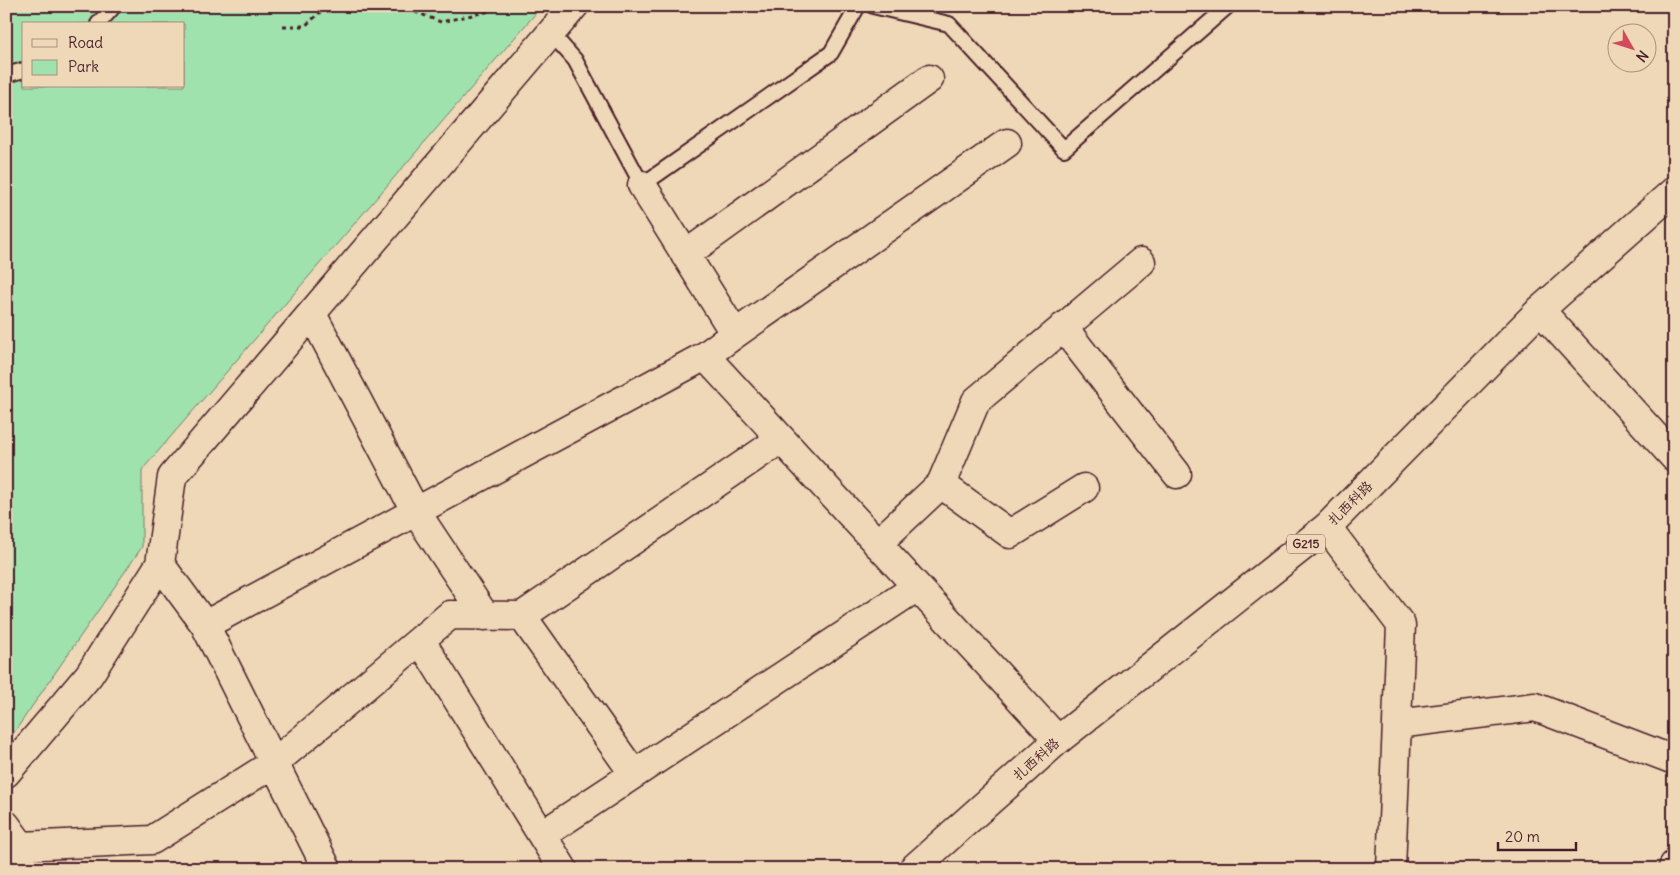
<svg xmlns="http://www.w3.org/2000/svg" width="1680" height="875" font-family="Delius,'LXGW WenKai TC',sans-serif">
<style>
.green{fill:#9fe2ad;stroke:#74806c;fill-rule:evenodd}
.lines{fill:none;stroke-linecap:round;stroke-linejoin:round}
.service-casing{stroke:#4a1f2b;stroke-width:18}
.minor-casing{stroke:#4a1f2b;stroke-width:31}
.trunk-casing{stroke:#4a1f2b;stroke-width:31}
.path{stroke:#4a1f2b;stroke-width:3;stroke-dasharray:4 4;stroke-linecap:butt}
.service{stroke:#eed8b7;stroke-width:14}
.minor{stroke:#eed8b7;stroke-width:28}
.trunk{stroke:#eed8b7;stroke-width:28}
.labels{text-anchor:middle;stroke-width:4.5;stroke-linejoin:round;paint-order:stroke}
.shield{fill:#eed8b7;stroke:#7b5655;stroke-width:1}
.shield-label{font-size:12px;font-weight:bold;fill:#4a1f2b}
.street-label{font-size:14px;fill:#4a1f2b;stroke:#eed8b7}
</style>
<rect width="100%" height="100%" fill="#eed8b7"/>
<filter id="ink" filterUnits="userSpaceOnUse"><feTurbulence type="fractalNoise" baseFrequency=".02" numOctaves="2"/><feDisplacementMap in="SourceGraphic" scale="10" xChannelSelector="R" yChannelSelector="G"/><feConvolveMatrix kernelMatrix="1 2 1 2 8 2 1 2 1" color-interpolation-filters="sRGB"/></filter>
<g filter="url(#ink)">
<path class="green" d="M6 6H542L142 470V547L6 744ZM24 24H184V86H24Z"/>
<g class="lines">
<defs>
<path id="service" d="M873 6 949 24 1064 149 1228 6
M98 24 114 6
M551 33 575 60 642 185 831 53 858 6
M6 75 24 70"/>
<path id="minor" d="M642 185 735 334
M685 255 929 79
M1540 310 1674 457
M312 314 416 512 485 616
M1063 327 1177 474
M705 356 735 334 1007 143
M941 484 1010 534 1084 488
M1327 527 1401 625 1391 869
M877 544 941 484 976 401 1141 262
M160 564 205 625 327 869
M522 616 634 774
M205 625 705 356 1058 740
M421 641 563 869
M1397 724 1535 707 1674 760
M6 773 89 675 160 564 172 477 574 6
M6 825 21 846 25 869
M542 835 917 587
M21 846 152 840 274 763 450 615 522 616 781 439
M1673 869 1674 865"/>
<path id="trunk" d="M913 869 1058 740 1327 527 1540 310 1674 191"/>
</defs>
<use href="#service" class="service-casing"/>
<use href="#minor" class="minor-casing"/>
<use href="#trunk" class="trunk-casing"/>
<path class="path" d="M400 6 441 22 490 11 495 6
M283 26H305L327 6"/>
<use href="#service" class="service"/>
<use href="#minor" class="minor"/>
<use href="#trunk" class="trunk"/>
</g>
</g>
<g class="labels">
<rect class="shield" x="1287" y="534.5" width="38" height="19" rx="4"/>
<g class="shield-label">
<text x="1306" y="548">G215</text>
</g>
<g class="street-label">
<text transform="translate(1350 503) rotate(-45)" y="5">扎西科路</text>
<text transform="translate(1036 759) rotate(-41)" y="5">扎西科路</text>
</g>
</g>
<rect width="1680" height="875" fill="none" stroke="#eed8b7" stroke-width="25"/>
<rect x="12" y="12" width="1655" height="850" fill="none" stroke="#4a1f2b" stroke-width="2" filter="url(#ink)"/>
<rect x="22" y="22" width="162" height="65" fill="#eed8b7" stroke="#ac8e7f"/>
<rect x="32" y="39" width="25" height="8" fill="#eed8b7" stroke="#ac8e7f"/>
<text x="68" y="48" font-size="15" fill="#4a1f2b">Road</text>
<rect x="32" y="60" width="25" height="15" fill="#9fe2ad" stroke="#ac8e7f"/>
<text x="68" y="72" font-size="15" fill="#4a1f2b">Park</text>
<g transform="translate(1632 48) rotate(129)"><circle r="24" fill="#eed8b7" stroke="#ac8e7f"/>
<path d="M0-4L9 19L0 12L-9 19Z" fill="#d1495b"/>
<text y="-8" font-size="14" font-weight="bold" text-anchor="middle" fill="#4a1f2b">N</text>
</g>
<path d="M1498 842v8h78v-8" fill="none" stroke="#4a1f2b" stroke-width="2.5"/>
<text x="1505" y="842" font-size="15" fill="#4a1f2b" stroke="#eed8b7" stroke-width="4" paint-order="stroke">20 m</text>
</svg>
